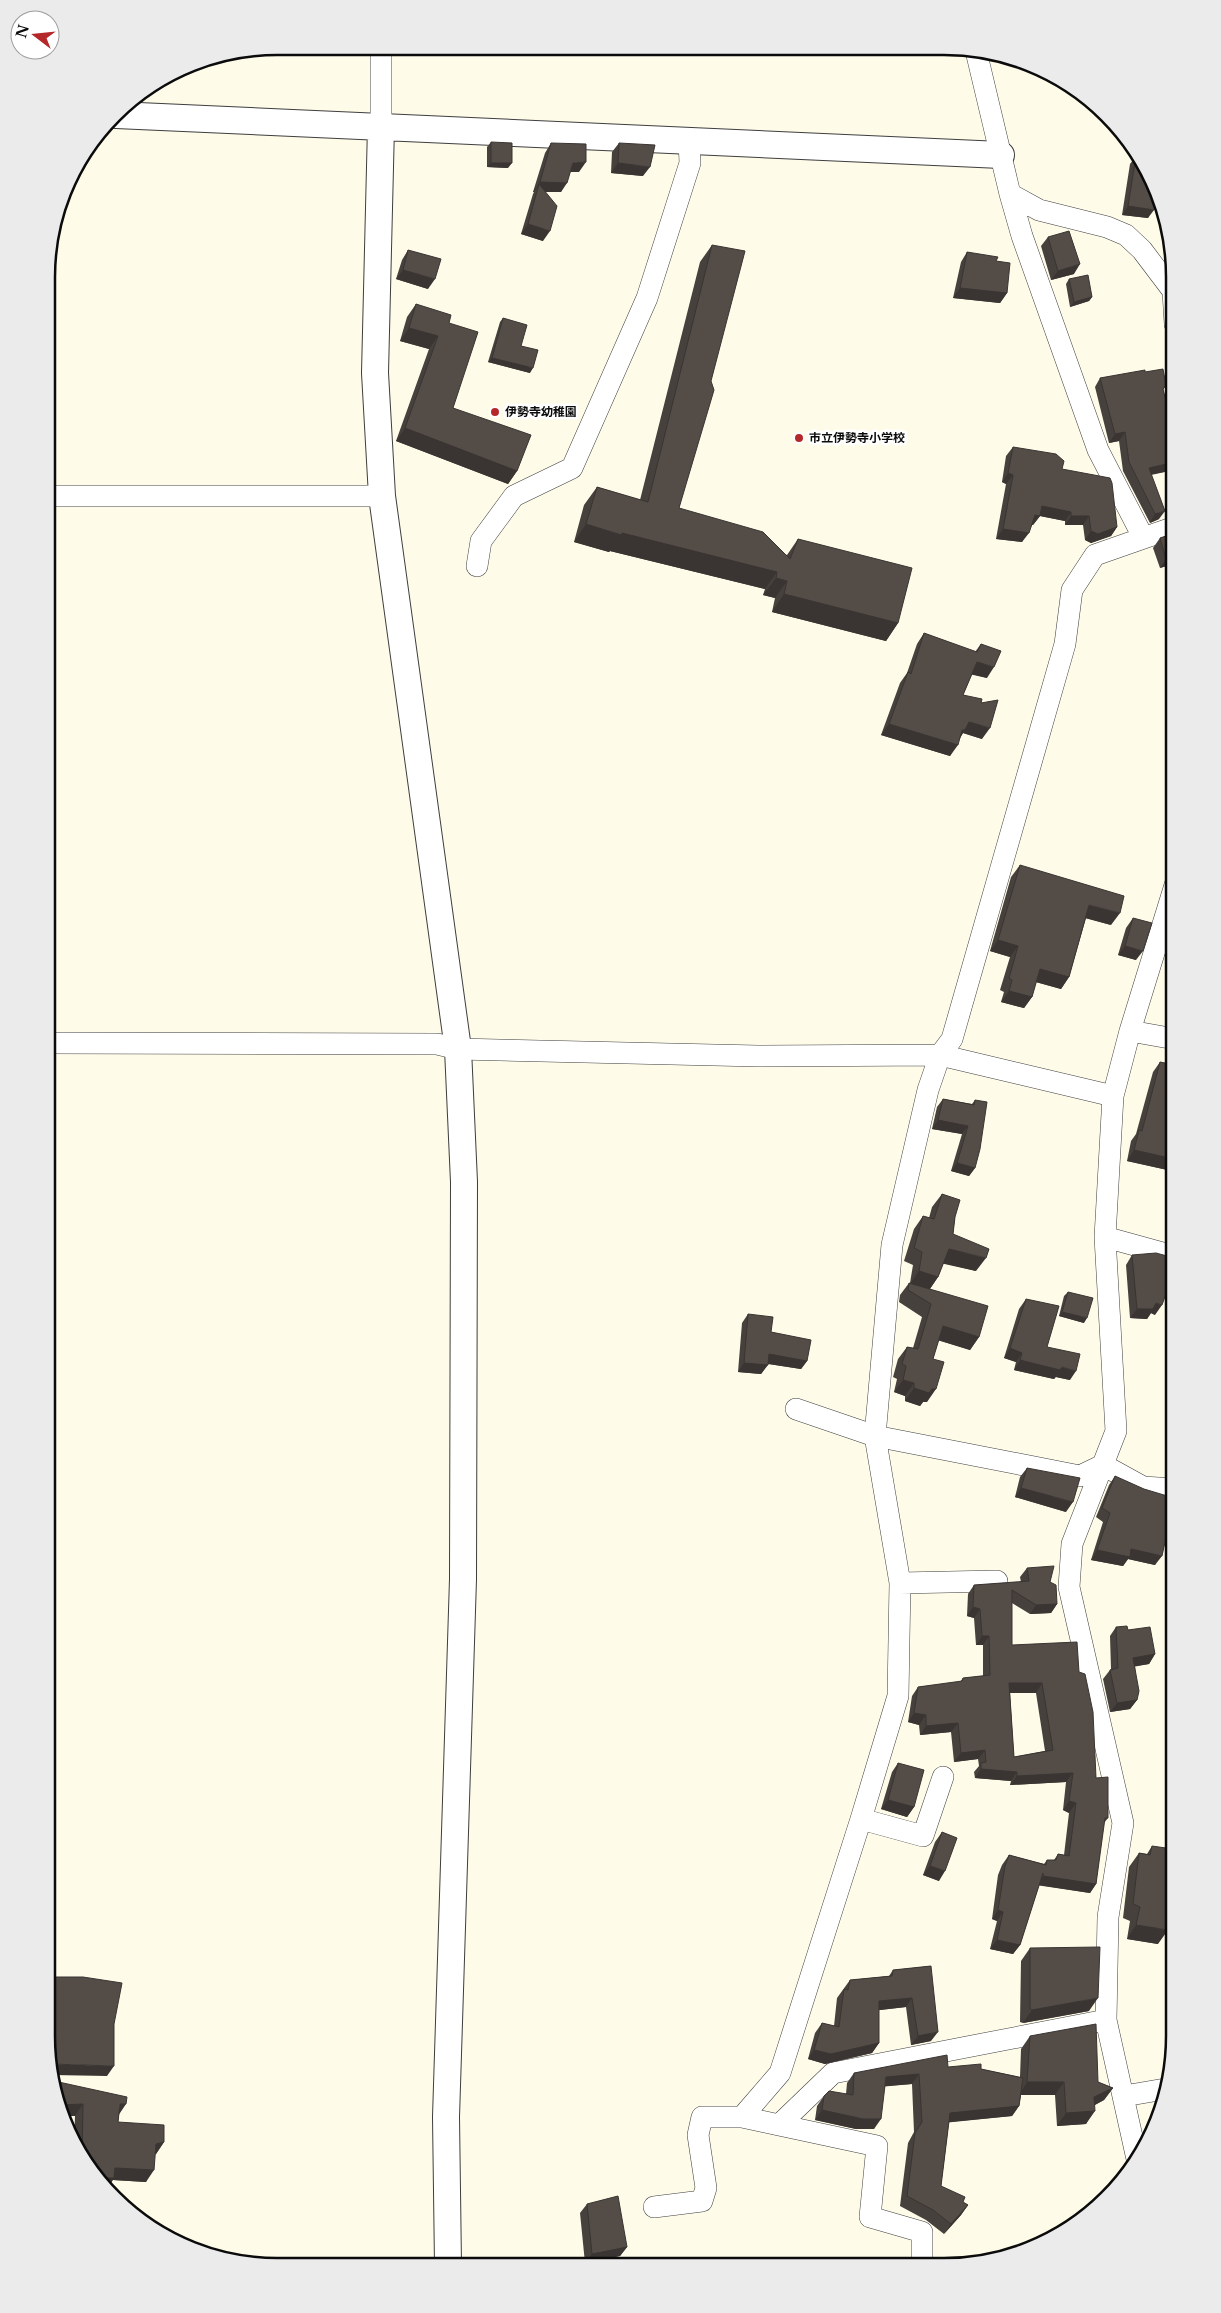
<svg xmlns="http://www.w3.org/2000/svg" width="1221" height="2313" font-family="'Libre Baskerville','Noto Sans JP',serif">
<style>
.lines{fill:none;stroke-linecap:round;stroke-linejoin:round}
.minor-casing{stroke:#3e3e3e;stroke-width:22}
.tertiary-casing{stroke:#3e3e3e;stroke-width:28}
.minor{stroke:#fff;stroke-width:21}
.tertiary{stroke:#fff;stroke-width:26}
.wall{fill:#47413d;fill-rule:evenodd}
.shaded-wall{fill:#3a3532}
.building{fill:#534c47;stroke:#3a3532;fill-rule:evenodd}
.poi-dot{fill:#b5282a;stroke:#fff;stroke-width:2}
.labels{text-anchor:middle;stroke-width:5;stroke-linejoin:round;paint-order:stroke}
.poi-label{font-size:12px;font-weight:bold;fill:#0b0b0b;stroke:#fff;text-anchor:start}
.rim{fill:none;stroke:#0b0b0b;stroke-width:2.5}
</style>
<rect width="100%" height="100%" fill="#fefbe9"/>
<g class="lines">
<defs>
<path id="minor" d="M976 51 1010 194 1039 210 1107 227 1126 235 1142 250 1173 291 1175 324
M381 126V47
M1010 194 1022 236 1098 450 1143 537
M48 496H382
M477 566 481 541 514 496 572 468 647 298 690 163 689 140
M1130 1031 1175 1039
M47 1043 437 1044 458 1049 758 1056 940 1055 1113 1096
M1105 1237 1174 1256
M796 1409 875 1436 1080 1476 1103 1465 1143 1487 1174 1489
M900 1583 997 1581
M861 1819 923 1836 943 1777
M1124 2096 1165 2089
M742 2117 780 2073 861 1819 898 1696 900 1583 875 1436 892 1245 928 1090 940 1055 952 1039 1065 644 1072 590 1095 555 1175 527
M779 2125 877 2146 870 2217 922 2232V2267
M1137 2159 1106 2020 1108 1917 1123 1823 1069 1587 1072 1544 1116 1431 1105 1237 1113 1096 1130 1031 1175 885
M654 2207 702 2201 706 2188 698 2135 702 2117H742L779 2125 833 2073 1106 2020"/>
<path id="tertiary" d="M116 115 1001 155
M381 126 375 373 382 496 458 1049 464 1182 463 1579 446 2117 448 2265"/>
</defs>
<use href="#minor" class="minor-casing"/>
<use href="#tertiary" class="tertiary-casing"/>
<use href="#minor" class="minor"/>
<use href="#tertiary" class="tertiary"/>
</g>
<path class="wall" d="M491 142 508 168 487 167V147Z
M551 143 579 172H570L561 192H546L543 241 521 234 533 194 534 192H533L545 153Z
M619 143 643 176 611 173 612 152Z
M1138 153 1157 192 1148 218 1122 215 1130 164 1136 156H1138Z
M1048 237 1074 274 1051 280 1041 246Z
M712 245 711 381 679 508 787 555 798 539 898 623 886 641 772 612 775 598 763 595 765 589 610 551 609 552 574 542 584 505 597 487 640 500 700 262Z
M408 250 428 289 396 279 402 260Z
M967 252 996 261 1007 293 1000 303 953 298 961 262Z
M1069 279 1092 297 1089 301 1070 307 1066 284Z
M416 304 449 323 453 408 517 471 508 484 396 441 429 349 400 341 407 317Z
M503 318 521 346 530 373 488 362 500 322Z
M1145 372 1166 385 1163 390 1174 432H1175V469L1174 470 1151 475 1159 519 1150 523 1123 471 1119 441 1109 443 1095 387 1100 378Z
M1013 447 1062 469 1117 527 1111 536 1091 543 1085 540 1083 525H1065V521L1040 516 1033 525H1031L1022 542 996 539 1006 484 1002 482 1006 456Z
M1175 533V568L1173 564 1160 568 1153 548 1160 538Z
M924 633 975 652 981 644 987 678 972 674 963 695 981 703 982 739 963 733 950 756 881 735 900 683 907 673 917 644Z
M1020 865 1111 925 1086 918 1069 977 1061 989 1036 982 1032 997 1024 1008 1001 1002 1004 992 1000 990 1010 957 990 951 1011 877Z
M1133 918 1136 960 1118 955 1126 928Z
M1175 953V967L1171 966Z
M1160 1062 1172 1171 1127 1161 1131 1141 1136 1134 1153 1072Z
M943 1099 972 1104 975 1100V1168L969 1176 951 1171 962 1134 932 1129 937 1107Z
M942 1194 955 1217 953 1234 976 1271 943 1263 938 1277 930 1289 979 1337 970 1350 938 1340 933 1359 927 1402H923L920 1406 905 1401V1396L894 1392 897 1379 893 1377 898 1359 907 1347 913 1348 922 1317 899 1302 900 1295 909 1283H910L913 1265 904 1261 914 1229 923 1216 929 1218 932 1207Z
M1132 1255 1155 1315 1151 1313 1147 1319 1130 1318 1126 1265Z
M1068 1292 1084 1323 1059 1316 1064 1296Z
M1026 1299 1047 1347 1070 1380 1056 1377 1054 1379 1014 1370 1016 1362 1004 1358 1019 1309Z
M748 1314 807 1361 801 1369 768 1364 761 1374 738 1372 742 1323Z
M1027 1468 1066 1512 1015 1497 1020 1477Z
M1115 1476 1174 1519 1168 1528 1155 1565 1128 1559 1123 1566 1091 1560 1103 1522 1096 1517 1109 1485Z
M1027 1568 1050 1582 1057 1604 1051 1613 1030 1614 1012 1603V1645L1079 1672 1096 1778 1108 1818 1104 1823 1096 1884 1090 1893 1039 1885 1020 1945 1013 1954 990 1949 997 1921 992 1919 998 1875 1002 1865 1009 1855 1044 1864 1047 1860H1054L1058 1854 1064 1855 1069 1813 1063 1810 1066 1782 1010 1785 1011 1781 975 1778 974 1772 979 1766 978 1759 954 1762 951 1732 920 1735 919 1725 908 1722 912 1696 918 1687 960 1682 963 1678 983 1676V1645H976L974 1618 967 1616 968 1594 974 1585 1021 1582 1020 1577ZM1010 1693H1036L1045 1751 1014 1757Z
M1116 1627 1128 1630 1155 1654 1149 1664 1135 1666 1137 1700 1130 1709 1110 1712 1103 1679 1110 1670 1111 1669 1110 1636Z
M898 1763 914 1807 907 1817 881 1809 892 1772Z
M942 1832 939 1881 923 1875 935 1842Z
M1152 1846 1158 1944 1127 1939 1130 1921 1123 1918 1129 1867 1139 1853 1147 1854Z
M1030 1948 1089 2011 1023 2023 1020 2022 1021 1961Z
M931 1966V2041L911 2045 906 2007 879 2010V2043L872 2053 825 2064 808 2059 815 2033 822 2023 834 2026 837 1998 850 1980 889 1976 893 1970Z
M1030 2036 1098 2082 1113 2088 1104 2100 1095 2105 1086 2124 1057 2126 1055 2095H1021L1019 2106 1012 2116 949 2122 941 2186 963 2202 968 2205 961 2215 944 2234 926 2220 900 2206 908 2143 914 2132 912 2084 885 2086 874 2129H856L815 2120 817 2106 824 2096 846 2094 847 2083 854 2073 948 2067 981 2069 1020 2077 1021 2049Z
M54 2081 119 2114 118 2122 164 2142 156 2154H155L146 2182 113 2180 85 2164 74 2142 75 2116H62L58 2110Z
M587 2204 627 2247 620 2256 585 2263 580 2213Z"/>
<path class="shaded-wall" d="M586 162 579 172H566L573 163Z
M491 163H512L508 168 487 167Z
M618 163 650 167 643 176 611 173Z
M540 182 567 183 561 192H537L539 184 534 192H533Z
M1128 206 1154 210 1148 218 1122 215Z
M528 224 550 231 543 241 521 234Z
M1080 264 1074 274 1051 280 1058 271Z
M403 270 435 279 428 289 396 279Z
M960 288 1007 293 1000 303 953 298Z
M1092 297 1089 301 1070 307 1074 302Z
M409 328 438 336 429 349 400 341Z
M492 358 533 368 530 373 488 362Z
M405 428 517 471 508 484 396 441Z
M1125 432 1119 441 1109 443 1115 434Z
M1175 462 1174 470 1143 476 1149 468Z
M1008 473 1013 475 1006 484 1002 482Z
M1042 506 1071 512 1065 521 1040 516 1033 525 1028 524Z
M1165 511 1159 519 1150 523 1155 514Z
M1071 516H1089L1083 525H1065Z
M586 524 622 533 777 572 765 589 610 551 609 552 574 542Z
M1117 527 1111 536 1091 543 1085 540 1091 531Z
M1003 529 1029 533 1022 542 996 539Z
M1175 556V562L1173 564 1160 568 1166 559Z
M776 578 787 581 775 598 763 595Z
M784 594 898 623 886 641 772 612Z
M977 662 994 667 987 678 969 674Z
M969 722 990 728 982 739 963 733 958 741 962 730Z
M889 724 958 745 950 756 881 735Z
M1089 905 1120 913 1111 925 1081 917Z
M998 940 1018 946 1010 957 990 951Z
M1125 946 1143 951 1136 960 1118 955Z
M1175 960V967L1171 966Z
M1040 969 1069 977 1061 989 1032 981Z
M1009 991 1032 997 1024 1008 1001 1002Z
M938 1120 968 1126 962 1134 932 1129Z
M1134 1150 1174 1159V1167L1172 1171 1127 1161Z
M957 1163 975 1168 969 1176 951 1171Z
M949 1249 986 1258 976 1271 940 1263Z
M919 1271 938 1277 929 1290 910 1284Z
M1156 1303 1162 1305 1155 1315 1151 1313 1147 1319 1130 1318 1137 1309Z
M1062 1312 1087 1318 1084 1323 1059 1316Z
M943 1326 979 1337 970 1350 934 1339Z
M1010 1348 1022 1353 1016 1362 1004 1358Z
M769 1354 807 1361 801 1369 763 1363Z
M1020 1360 1060 1370 1054 1379 1014 1370Z
M744 1363 768 1365 761 1374 738 1372Z
M1062 1367 1076 1371 1070 1380 1056 1377Z
M903 1380 914 1383 905 1396 894 1392Z
M914 1388 932 1389H936L927 1402H923L920 1406 905 1401Z
M1021 1488 1073 1502 1066 1512 1015 1497Z
M1170 1519H1174L1168 1528Z
M1131 1549 1162 1556 1155 1565 1128 1559 1123 1566 1091 1560 1097 1550Z
M1057 1604 1051 1613 1030 1614 1036 1605Z
M973 1607 980 1609 974 1618 967 1616Z
M982 1636H989L983 1645H976Z
M1155 1654 1149 1664 1127 1668 1133 1658Z
M1009 1683H1042L1036 1693H1002Z
M1137 1700 1130 1709 1110 1712 1117 1703Z
M914 1713 926 1715 919 1725 908 1722Z
M958 1723 951 1732 920 1735 926 1726Z
M985 1750 978 1759 954 1762 961 1753Z
M981 1769 1017 1772 1011 1781 975 1778Z
M1073 1773 1066 1782 1010 1785 1017 1776Z
M888 1800 914 1807 907 1817 881 1809Z
M1069 1801 1076 1803 1069 1813 1063 1810Z
M930 1866 945 1871 939 1881 923 1875Z
M1043 1876 1096 1884 1090 1893 1036 1885Z
M998 1910 1003 1912 997 1921 992 1919Z
M1136 1925 1168 1930 1158 1944 1127 1939Z
M997 1940 1020 1945 1013 1954 990 1949Z
M912 1998 906 2007 872 2011 879 2001Z
M1098 1998 1089 2011 1023 2023 1032 2010Z
M938 2032 931 2041 911 2045 918 2036Z
M879 2043 872 2053 825 2064 808 2059 814 2050Z
M51 2064 114 2066 107 2076 53 2075Z
M919 2074 912 2084 879 2087 886 2077Z
M1027 2082H1064L1055 2095H1019Z
M1113 2088 1104 2100 1085 2110 1094 2097Z
M83 2104 75 2116H62L58 2110V2105Z
M120 2104H126L118 2116Z
M1019 2106 1012 2116 943 2123 950 2113Z
M822 2110 881 2119 874 2129H856L815 2120Z
M1095 2111 1086 2124 1057 2126 1066 2113Z
M164 2142 156 2154 147 2156 156 2144Z
M115 2168 154 2170 146 2182 113 2180 107 2189 97 2178Z
M968 2205 961 2215 944 2234 951 2224Z
M627 2247 620 2256 585 2263 592 2254Z"/>
<path class="building" d="M491 142 512 143V163H491Z
M551 143 586 144V162L573 163 567 183 540 182Z
M619 143 655 145 650 167 618 163Z
M1136 156H1139L1157 192 1154 210 1128 206Z
M539 184 557 206 550 231 528 224Z
M1069 231 1080 264 1058 271 1048 237Z
M712 245 745 251 711 381 714 390 679 508 763 532 790 559 798 539 912 568 898 623 784 594 787 581 776 578 777 572 622 533 621 535 586 524 597 487 648 502Z
M408 250 441 259 435 279 403 270Z
M967 252 998 257 996 261 1010 263 1007 293 960 288Z
M1088 275 1092 297 1074 302 1069 279Z
M416 304 451 315 449 323 478 332 453 408 531 435 517 471 405 428 438 336 409 328Z
M503 318 527 325 521 346 538 350 533 368 492 358Z
M1163 369 1166 385 1163 389 1174 432H1175V462L1149 468 1165 511 1155 514 1129 462 1125 432 1115 434 1100 378 1145 370V372Z
M1013 447 1056 454 1064 461 1062 469 1110 478 1112 483 1117 527 1098 534 1091 531 1089 516H1071V512L1042 506 1040 516 1035 515 1029 533 1003 529 1013 475 1008 473Z
M1175 533V556L1166 559 1160 538Z
M924 633 977 652 981 644 1001 651 994 667 977 662 963 695 982 699 981 703 998 700 990 728 969 722 965 730H962L958 745 889 724 908 672 911 674Z
M1020 865 1124 896 1120 913 1089 905 1069 977 1040 969 1032 997 1009 991 1012 980 1009 978 1018 946 998 940Z
M1133 918 1152 923 1143 951 1125 946Z
M1160 1062 1175 1065 1174 1159 1134 1150 1139 1130 1142 1131Z
M943 1099 974 1105 975 1100 987 1102 980 1149 975 1168 957 1163 968 1126 938 1120Z
M942 1194 960 1200 955 1217 953 1234 989 1249 986 1258 949 1249 938 1277 919 1271 922 1252 914 1248 923 1216 934 1219Z
M1156 1253 1167 1256 1166 1294 1162 1305 1156 1303 1153 1309H1137L1132 1255Z
M909 1283 988 1306 979 1337 943 1326 933 1359 944 1362 936 1389H932L929 1393 914 1388V1383L903 1380 906 1366 902 1364 907 1347 918 1349 931 1304 908 1290Z
M1068 1292 1093 1298 1087 1318 1062 1312Z
M1026 1299 1059 1306 1047 1347 1080 1354 1076 1371 1062 1367 1060 1370 1020 1360 1022 1353 1010 1348Z
M748 1314 773 1317 771 1332 811 1340 807 1361 769 1354 768 1365 744 1363Z
M1027 1468 1080 1478 1073 1502 1021 1488Z
M1115 1476 1144 1489 1174 1498V1519H1170L1162 1556 1131 1549 1130 1557 1097 1550 1110 1513 1102 1508Z
M1054 1566 1050 1582 1056 1585 1057 1604 1036 1605 1012 1590V1645L1077 1642 1079 1672 1085 1674 1093 1712 1096 1778 1108 1777V1818H1105L1096 1884 1043 1876V1873L1020 1945 997 1940 1003 1912 998 1910 1005 1866 1009 1855 1046 1865 1047 1860H1056L1058 1854 1069 1856 1076 1803 1069 1801 1073 1773 1017 1776V1772L981 1769V1763L986 1762 985 1750 961 1753 958 1723 926 1726V1715L914 1713 918 1687 962 1681 963 1678 990 1675 989 1636H982L980 1609 973 1607 974 1585 1029 1581 1027 1568ZM1009 1683H1042L1053 1750 1014 1757Z
M1127 1626 1128 1630 1150 1627 1155 1654 1133 1658 1139 1691 1137 1700 1117 1703 1110 1670 1118 1668 1116 1627Z
M898 1763 924 1770 914 1807 888 1800Z
M942 1832 957 1838 945 1871 930 1866Z
M1152 1846 1173 1849 1170 1866 1174 1867V1890L1168 1930 1136 1925 1140 1907 1133 1904 1139 1853 1150 1855Z
M1100 1947 1098 1998 1032 2010 1030 2009V1948Z
M931 1966 938 2032 918 2036 912 1998 879 2001V2043L831 2054 814 2050 822 2023 839 2027 844 1989 848 1990 850 1980 892 1976 893 1970Z
M46 1977H83L122 1983 114 2024V2066L51 2064 46 2036Z
M1096 2024 1098 2082 1113 2088 1094 2097 1095 2111 1066 2113 1064 2082H1027L1030 2036Z
M947 2055 948 2067 981 2064V2069L1023 2078 1019 2106 950 2113 941 2186 965 2197 963 2202 968 2205 951 2224 933 2210 907 2196 915 2133 922 2122 919 2074 886 2077 881 2119H863L822 2110 824 2096 829 2091 853 2095 854 2073Z
M54 2081 127 2097 126 2104H120L118 2122 164 2125V2142L156 2144 154 2170 115 2168 114 2178H97L85 2164 82 2158 83 2104 58 2105Z
M618 2196 627 2247 592 2254 587 2204Z"/>
<g class="poi-dot">
<circle cx="495" cy="412" r="5"/>
<circle cx="799" cy="438" r="5"/>
</g>
<g class="labels">
<g class="poi-label">
<text x="505" y="416">伊勢寺幼稚園</text>
<text x="809" y="442">市立伊勢寺小学校</text>
</g>
</g>
<path d="M0 0H1221V2313H0ZM277 55H944A222 222 0 0 1 1166 277V2036A222 222 0 0 1 944 2258H277A222 222 0 0 1 55 2036V277A222 222 0 0 1 277 55Z" fill="#ebebeb" fill-rule="evenodd"/>
<path class="rim" d="M277 55H944A222 222 0 0 1 1166 277V2036A222 222 0 0 1 944 2258H277A222 222 0 0 1 55 2036V277A222 222 0 0 1 277 55Z"/>
<g transform="translate(35 35) rotate(286)"><circle r="24" fill="#ffffff" stroke="#9d9d9d"/>
<path d="M0-4L9 19L0 12L-9 19Z" fill="#b5282a"/>
<text y="-8" font-size="14" font-weight="bold" text-anchor="middle" fill="#0b0b0b">N</text>
</g>
</svg>
